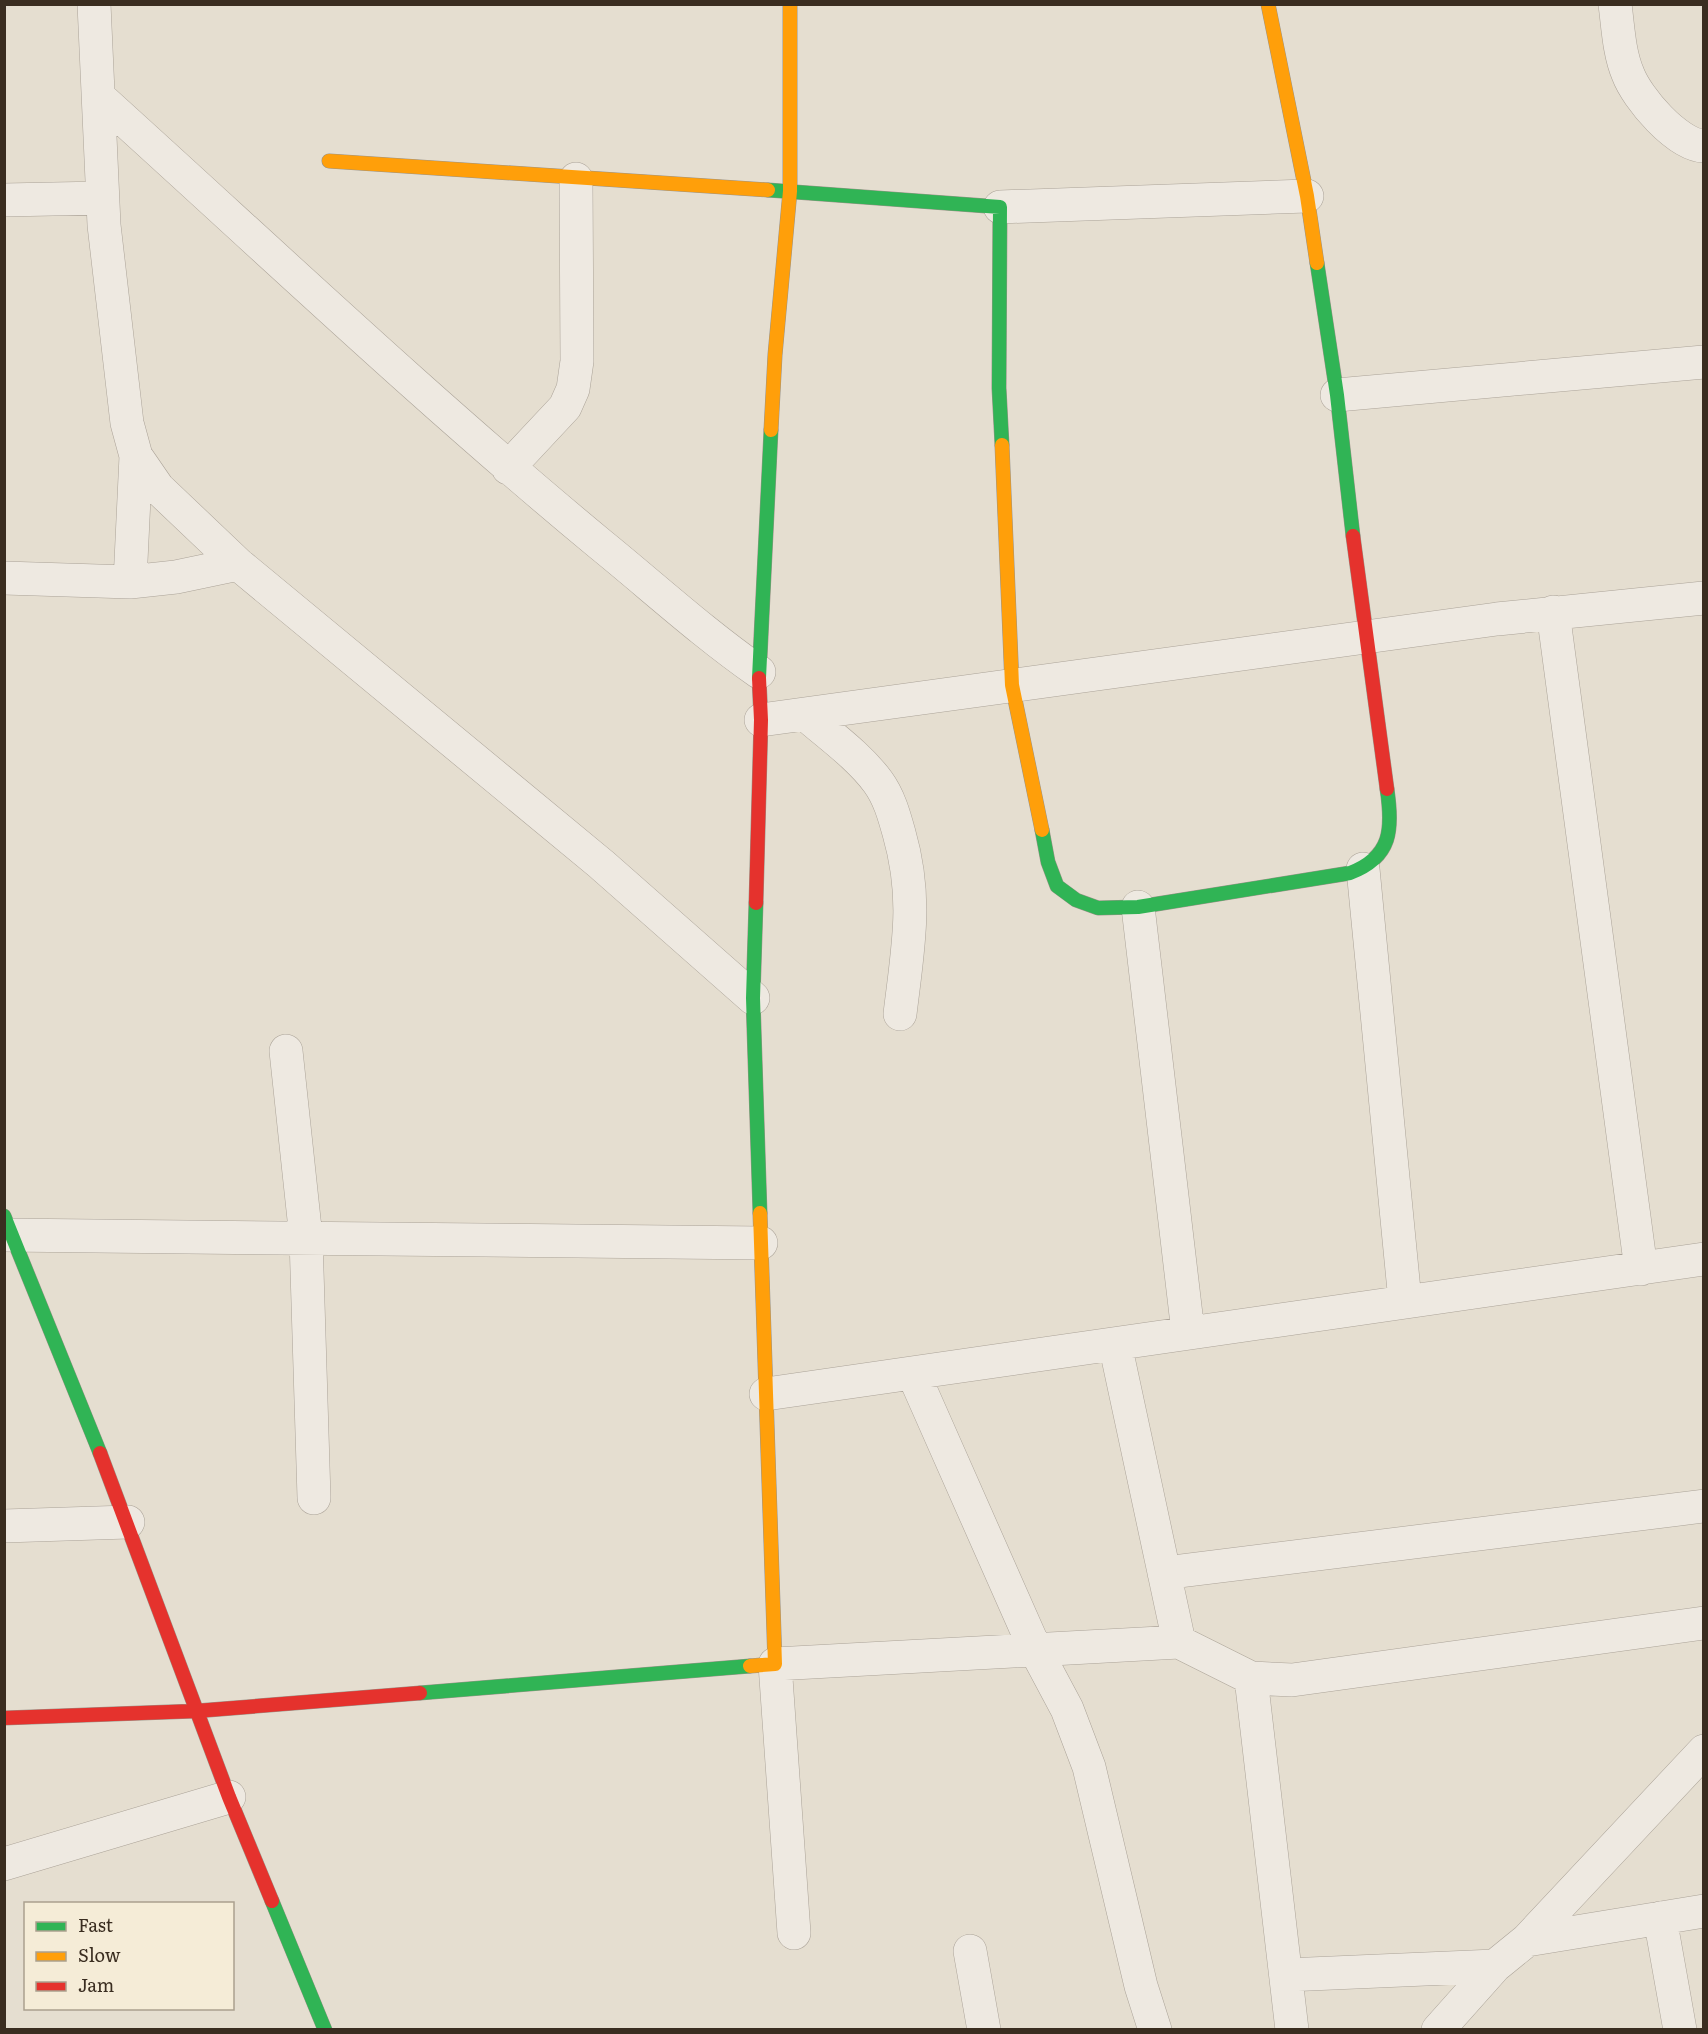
<svg xmlns="http://www.w3.org/2000/svg" width="1708" height="2034" font-family="Literata,serif">
<style>
.lines{fill:none;stroke-linecap:round;stroke-linejoin:round}
.street-casing{stroke:#aba398;stroke-width:34}
.fast-casing{stroke:#9a9388;stroke-width:15}
.slow-casing{stroke:#9a9388;stroke-width:15}
.jam-casing{stroke:#9a9388;stroke-width:15}
.street{stroke:#eee9e1;stroke-width:33}
.fast{stroke:#30b455;stroke-width:14}
.slow{stroke:#ff9f0a;stroke-width:14}
.jam{stroke:#e5322d;stroke-width:14}
</style>
<rect width="100%" height="100%" fill="#e5ded0"/>
<g class="lines">
<defs>
<path id="street" d="M94 4 104 225 127 423 136 456 158 488 238 564 601 864 753 998
M1615 4C1618 27 1619 53 1628 74 1637 98 1677 145 1704 146
M99 97C265 247 427 401 600 544 653 587 703 633 759 672
M4 200 102 198
M1000 207 1307 196
M1337 395 1704 362
M136 456 130 582 176 577 238 564
M508 468 565 407 573 389 577 361 576 179
M4 578 130 582
M1553 612 1641 1269
M805 714C829 735 859 756 878 782 889 797 894 815 899 833 918 899 908 947 900 1014
M761 720 1497 619 1704 598
M1363 869 1405 1301
M1138 907 1188 1332
M286 1051 306 1238 314 1498
M4 1235 761 1243
M1115 1344 1179 1642
M913 1373 1035 1649 1067 1709 1089 1767 1141 1986 1155 2030
M766 1394 1704 1259
M4 1526 128 1522
M1164 1573 1704 1506
M1251 1678 1292 2030
M4 1864 229 1797
M1660 1918 1680 2030
M794 1933 775 1664 1179 1642 1251 1678 1292 1680 1704 1623
M1527 1940 1704 1911
M970 1951 984 2030
M1286 1975 1495 1966
M1438 2030 1495 1966 1527 1940 1704 1751"/>
<path id="fast" d="M768 190 1000 207 999 388 1002 445
M1317 263 1337 395 1353 536
M759 678 771 430
M1042 830 1048 862 1057 886 1076 900 1098 908 1138 907 1350 873C1392 857 1393 829 1387 789
M756 903 753 998 760 1213
M4 1216 100 1453
M420 1693 750 1666
M272 1901 325 2030"/>
<path id="slow" d="M1268 4 1307 196 1317 263
M329 161 768 190
M771 430 775 355 790 191V4
M1002 445 1012 685 1042 830
M750 1666 775 1664 760 1213"/>
<path id="jam" d="M1353 536 1387 789
M756 903 761 720 759 678
M100 1453 229 1797 272 1901
M4 1718 196 1711 420 1693"/>
</defs>
<use href="#street" class="street-casing"/>
<use href="#fast" class="fast-casing"/>
<use href="#slow" class="slow-casing"/>
<use href="#jam" class="jam-casing"/>
<use href="#street" class="street"/>
<use href="#fast" class="fast"/>
<use href="#slow" class="slow"/>
<use href="#jam" class="jam"/>
</g>
<rect width="1708" height="2034" fill="none" stroke="#3a2d20" stroke-width="12"/>
<rect x="24" y="1902" width="210" height="108" fill="#f5ecd7" stroke="#aaa08e" stroke-width="1.5"/>
<rect x="36" y="1922" width="30" height="9" fill="#30b455" stroke="#aaa08e" stroke-width="1.5"/>
<text x="78" y="1932" font-size="18" fill="#3a2d20">Fast</text>
<rect x="36" y="1952" width="30" height="9" fill="#ff9f0a" stroke="#aaa08e" stroke-width="1.5"/>
<text x="78" y="1962" font-size="18" fill="#3a2d20">Slow</text>
<rect x="36" y="1982" width="30" height="9" fill="#e5322d" stroke="#aaa08e" stroke-width="1.5"/>
<text x="78" y="1992" font-size="18" fill="#3a2d20">Jam</text>
</svg>
